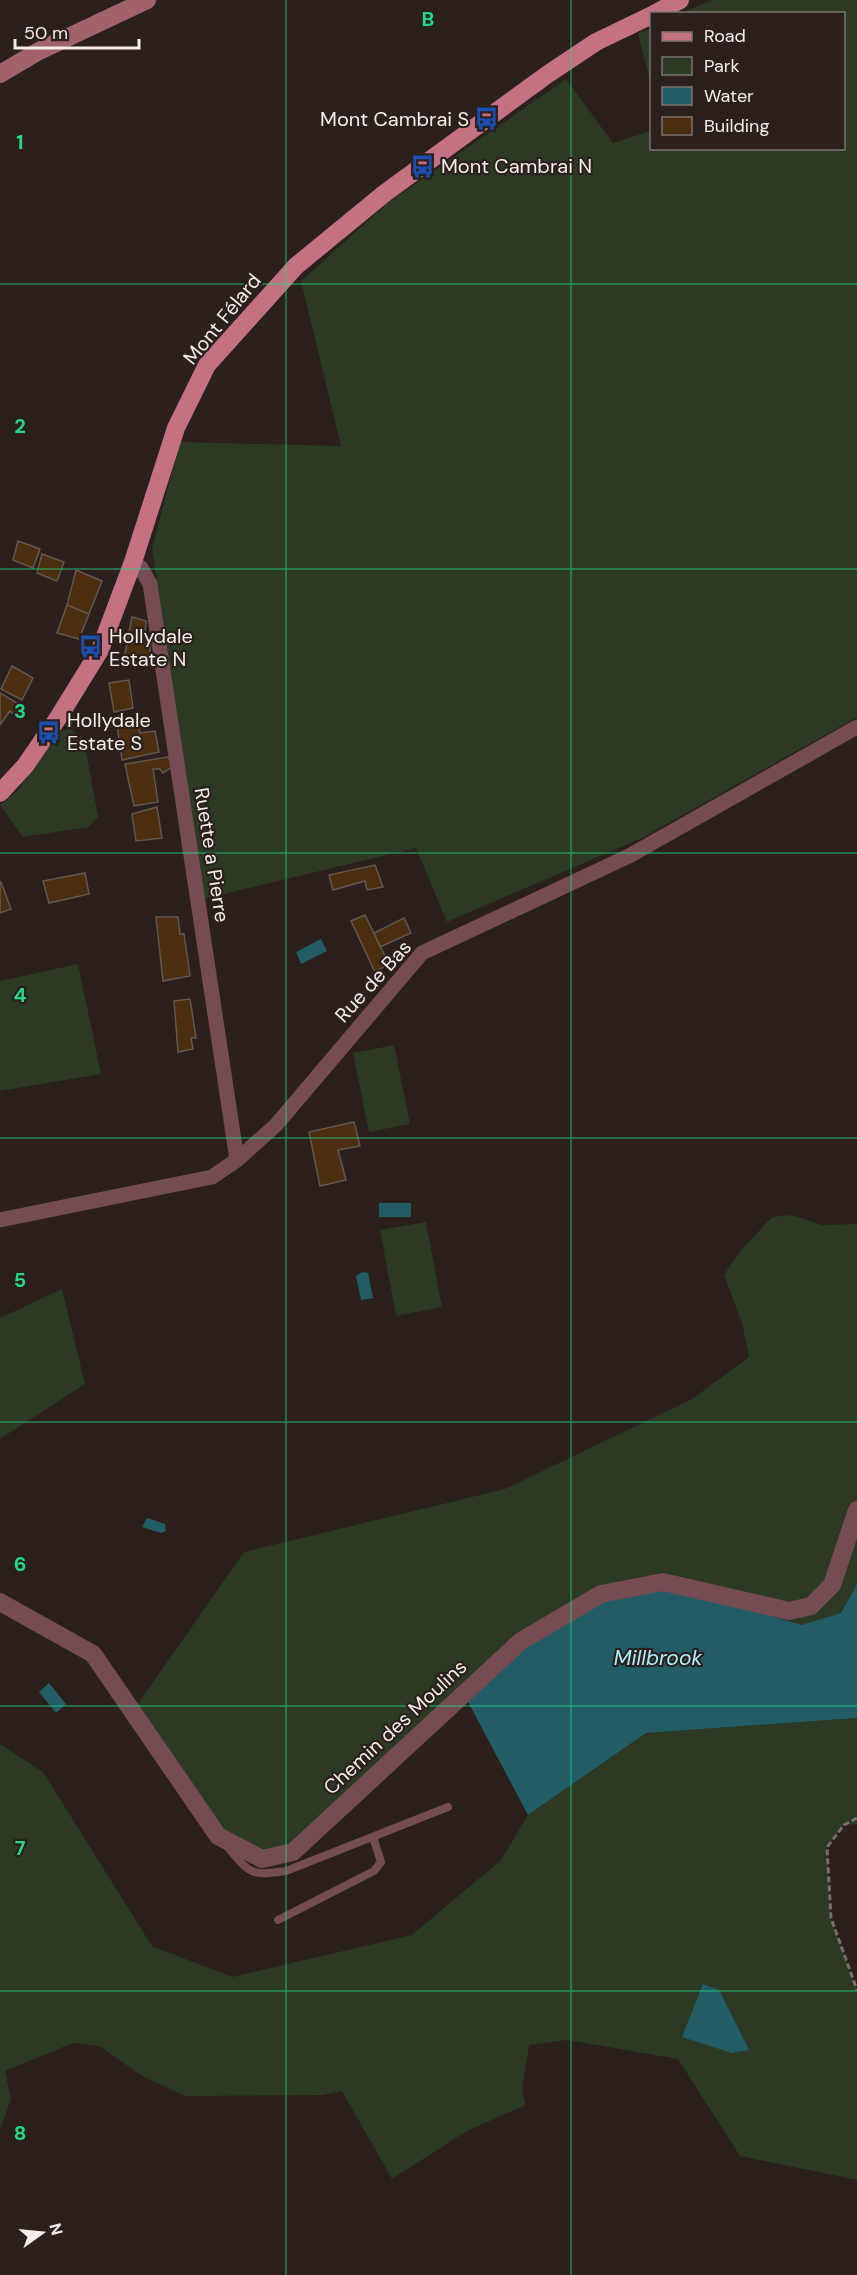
<svg xmlns="http://www.w3.org/2000/svg" width="857" height="2275" font-family="'DM Sans',sans-serif">
<style>
.green{fill:#2c3923}
.water{fill:#225d66}
.building{fill:#4b2d10;stroke:#61574f;stroke-width:1.5}
.lines{fill:none;stroke-linecap:round;stroke-linejoin:round}
.path{stroke:#786e6a;stroke-width:3;stroke-dasharray:6 3;stroke-linecap:butt}
.service{stroke:#744c52;stroke-width:8}
.minor{stroke:#744c52;stroke-width:15}
.tertiary{stroke:#744c52;stroke-width:18}
.secondary{stroke:#a1626c;stroke-width:18}
.primary{stroke:#c47281;stroke-width:18}
.grid{fill:none;stroke:#23d886;stroke-width:1.5;stroke-opacity:0.55}
.labels{text-anchor:middle;stroke-width:4.5;stroke-linejoin:round;paint-order:stroke}
.poi-label{font-size:20px;fill:#f6eeeb;stroke:#2b201c;text-anchor:start}
.street-label{font-size:20px;fill:#f6eeeb;stroke:#2b201c}
.water-label{font-size:21px;font-style:italic;fill:#aaf2fe;stroke:#2b201c}
.grid-label{font-size:20px;text-anchor:middle;font-weight:bold;fill:#23d886;stroke:#2b201c;stroke-width:4.5;stroke-linejoin:round;paint-order:stroke}
</style>
<rect width="100%" height="100%" fill="#2b201c"/>
<path class="green" d="M712 0H857V717L642 838 447 922 416 848 203 899 152 548 180 442 341 446 301 281 389 202 566 79 613 143 651 131 652 148H844V14L682 13Z
M651 28V84L638 34Z
M71 729 84 739 98 817 89 827 23 837 0 805 17 791 61 731Z
M78 964 101 1074 0 1091V981Z
M394 1045 410 1124 369 1132 353 1053Z
M792 1215 822 1225 857 1224V1584L841 1613 801 1625 663 1582 521 1641 293 1852 262 1859 218 1836 133 1711 244 1552 505 1489 692 1399 749 1357 742 1323 724 1275 741 1250 772 1217Z
M426 1222 442 1307 396 1316 380 1230Z
M62 1289 85 1384 0 1439V1318Z
M857 1718V1824L844 1825 827 1847 831 1918 857 1990V2180L740 2156 678 2059 567 2040 529 2045 522 2091 526 2105 467 2131 392 2179 342 2091 323 2095 185 2096 142 2076 100 2046 73 2043 5 2071 11 2099 0 2130V1744L43 1772 152 1946 232 1977 412 1935 501 1860 528 1815 646 1733Z"/>
<path class="water" d="M321 939 327 951 301 964 296 952Z
M379 1203H411V1217H379Z
M362 1272 368 1273 373 1298 361 1300 356 1276Z
M147 1518 165 1524 166 1531 161 1533 142 1527Z
M663 1582 801 1625 841 1613 857 1584V1718L646 1733 528 1815 466 1698 530 1636 601 1594Z
M49 1683 66 1704 56 1713 39 1692Z
M703 1984 719 1990 749 2050 732 2053 682 2037Z"/>
<path class="building" d="M18 541 40 549 33 568 13 560Z
M42 554 64 562 57 581 37 573Z
M76 570 102 581 89 614 67 605Z
M67 605 89 614 79 639 57 633Z
M132 617 146 621 145 634 152 638 147 667 123 664Z
M12 666 33 678 22 700 1 689Z
M129 680 133 708 114 712 109 683Z
M0 693 20 705 15 716 10 711 0 725Z
M138 722 140 733 155 731 159 752 122 760 117 725Z
M168 757 173 766 163 773 160 769H153L158 802 134 806 125 764Z
M157 807 162 838 136 841 132 814Z
M375 865 383 887 367 890 365 881 333 890 329 875Z
M85 873 89 894 49 903 43 881Z
M1 882 11 909 0 913V882Z
M365 915 389 964 375 972 351 921Z
M156 917H178L180 934H184L190 976 163 981Z
M404 918 411 933 380 947 374 933Z
M190 999 196 1038H191L193 1049 178 1052 174 1001Z
M354 1122 360 1146 338 1150 346 1180 320 1186 309 1132Z"/>
<g class="lines">
<path class="path" d="M857 1818 844 1825 827 1847 831 1918 857 1990"/>
<path class="service" d="M227 1846C250 1874 250 1876 286 1871L448 1807
M278 1920 374 1871 381 1862 373 1837"/>
<path class="minor" d="M133 562 141 568 150 584 237 1160
M0 1220 212 1177 237 1160 276 1125 422 953 629 856 857 727"/>
<path class="tertiary" d="M0 1602 93 1654 218 1836 262 1859 293 1852 521 1641 601 1594 663 1582 789 1611 811 1606 832 1585 857 1510"/>
<path class="secondary" d="M0 74 39 51 147 0"/>
<path class="primary" d="M654 14 680 0
M0 793 25 766 58 718 100 650 133 562 176 428 207 365 296 266 385 193 548 74 596 42 652 15"/>
</g>
<path class="grid" d="M286 0V2275M571 0V2275M0 284H857M0 569H857M0 853H857M0 1138H857M0 1422H857M0 1706H857M0 1991H857"/>
<defs>
<symbol id="bus-bare" viewBox="-9 -9 18 18"><path d="M-5-6H5V4H4V6H2V4H-2V6H-4V4H-5ZM-3.5-4V0h7V-4ZM-3.5 1.2v1.5H-2V1.2ZM2 1.2v1.5H3.5V1.2Z" fill="#1a4fb4" stroke="#2b201c" stroke-width="2.5" paint-order="stroke"/></symbol>
</defs>
<g fill-rule="evenodd">
<use href="#bus-bare" x="470" y="102" width="33" height="33"/>
<use href="#bus-bare" x="406" y="150" width="33" height="33"/>
<use href="#bus-bare" x="74" y="630" width="33" height="33"/>
<use href="#bus-bare" x="32" y="716" width="33" height="33"/>
</g>
<g class="labels">
<g class="poi-label">
<text x="469" y="126" text-anchor="end">Mont Cambrai S</text>
<text x="441" y="173">Mont Cambrai N</text>
<text x="109" y="643">Hollydale<tspan x="109" dy="23">Estate N</tspan></text>
<text x="67" y="727">Hollydale<tspan x="67" dy="23">Estate S</tspan></text>
</g>
<g class="street-label">
<text transform="translate(222 319) rotate(-51)" y="7">Mont Félard</text>
<text transform="translate(212 855) rotate(81)" y="7">Ruette a Pierre</text>
<text transform="translate(373 981) rotate(-48)" y="7">Rue de Bas</text>
<text transform="translate(395 1727) rotate(-43)" y="7">Chemin des Moulins</text>
</g>
<g class="water-label">
<text x="658" y="1665">Millbrook</text>
</g>
</g>
<g class="grid-label">
<text x="428" y="26">B</text>
<text x="20" y="149">1</text>
<text x="20" y="433">2</text>
<text x="20" y="718">3</text>
<text x="20" y="1002">4</text>
<text x="20" y="1287">5</text>
<text x="20" y="1571">6</text>
<text x="20" y="1855">7</text>
<text x="20" y="2140">8</text>
</g>
<rect x="650" y="12" width="195" height="138" fill="#2b201c" stroke="#7c726f" stroke-width="1.5"/>
<rect x="662" y="32" width="30" height="9" fill="#c47281" stroke="#7c726f" stroke-width="1.5"/>
<text x="704" y="42" font-size="18" fill="#f6eeeb">Road</text>
<rect x="662" y="57" width="30" height="18" fill="#2c3923" stroke="#7c726f" stroke-width="1.5"/>
<text x="704" y="72" font-size="18" fill="#f6eeeb">Park</text>
<rect x="662" y="87" width="30" height="18" fill="#225d66" stroke="#7c726f" stroke-width="1.5"/>
<text x="704" y="102" font-size="18" fill="#f6eeeb">Water</text>
<rect x="662" y="117" width="30" height="18" fill="#4b2d10" stroke="#7c726f" stroke-width="1.5"/>
<text x="704" y="132" font-size="18" fill="#f6eeeb">Building</text>
<g transform="translate(42 2233) rotate(75)" stroke="#2b201c" stroke-width="4.5" paint-order="stroke">
<path d="M0-4.5L10 22L0 15L-10 22Z" fill="#f6eeeb"/>
<text y="-9" font-size="16" font-weight="bold" text-anchor="middle" fill="#f6eeeb">N</text>
</g>
<path d="M15 39v9h124v-9" fill="none" stroke="#f6eeeb" stroke-width="3"/>
<text x="24" y="39" font-size="18" fill="#f6eeeb" stroke="#2b201c" stroke-width="4.5" paint-order="stroke">50 m</text>
</svg>
